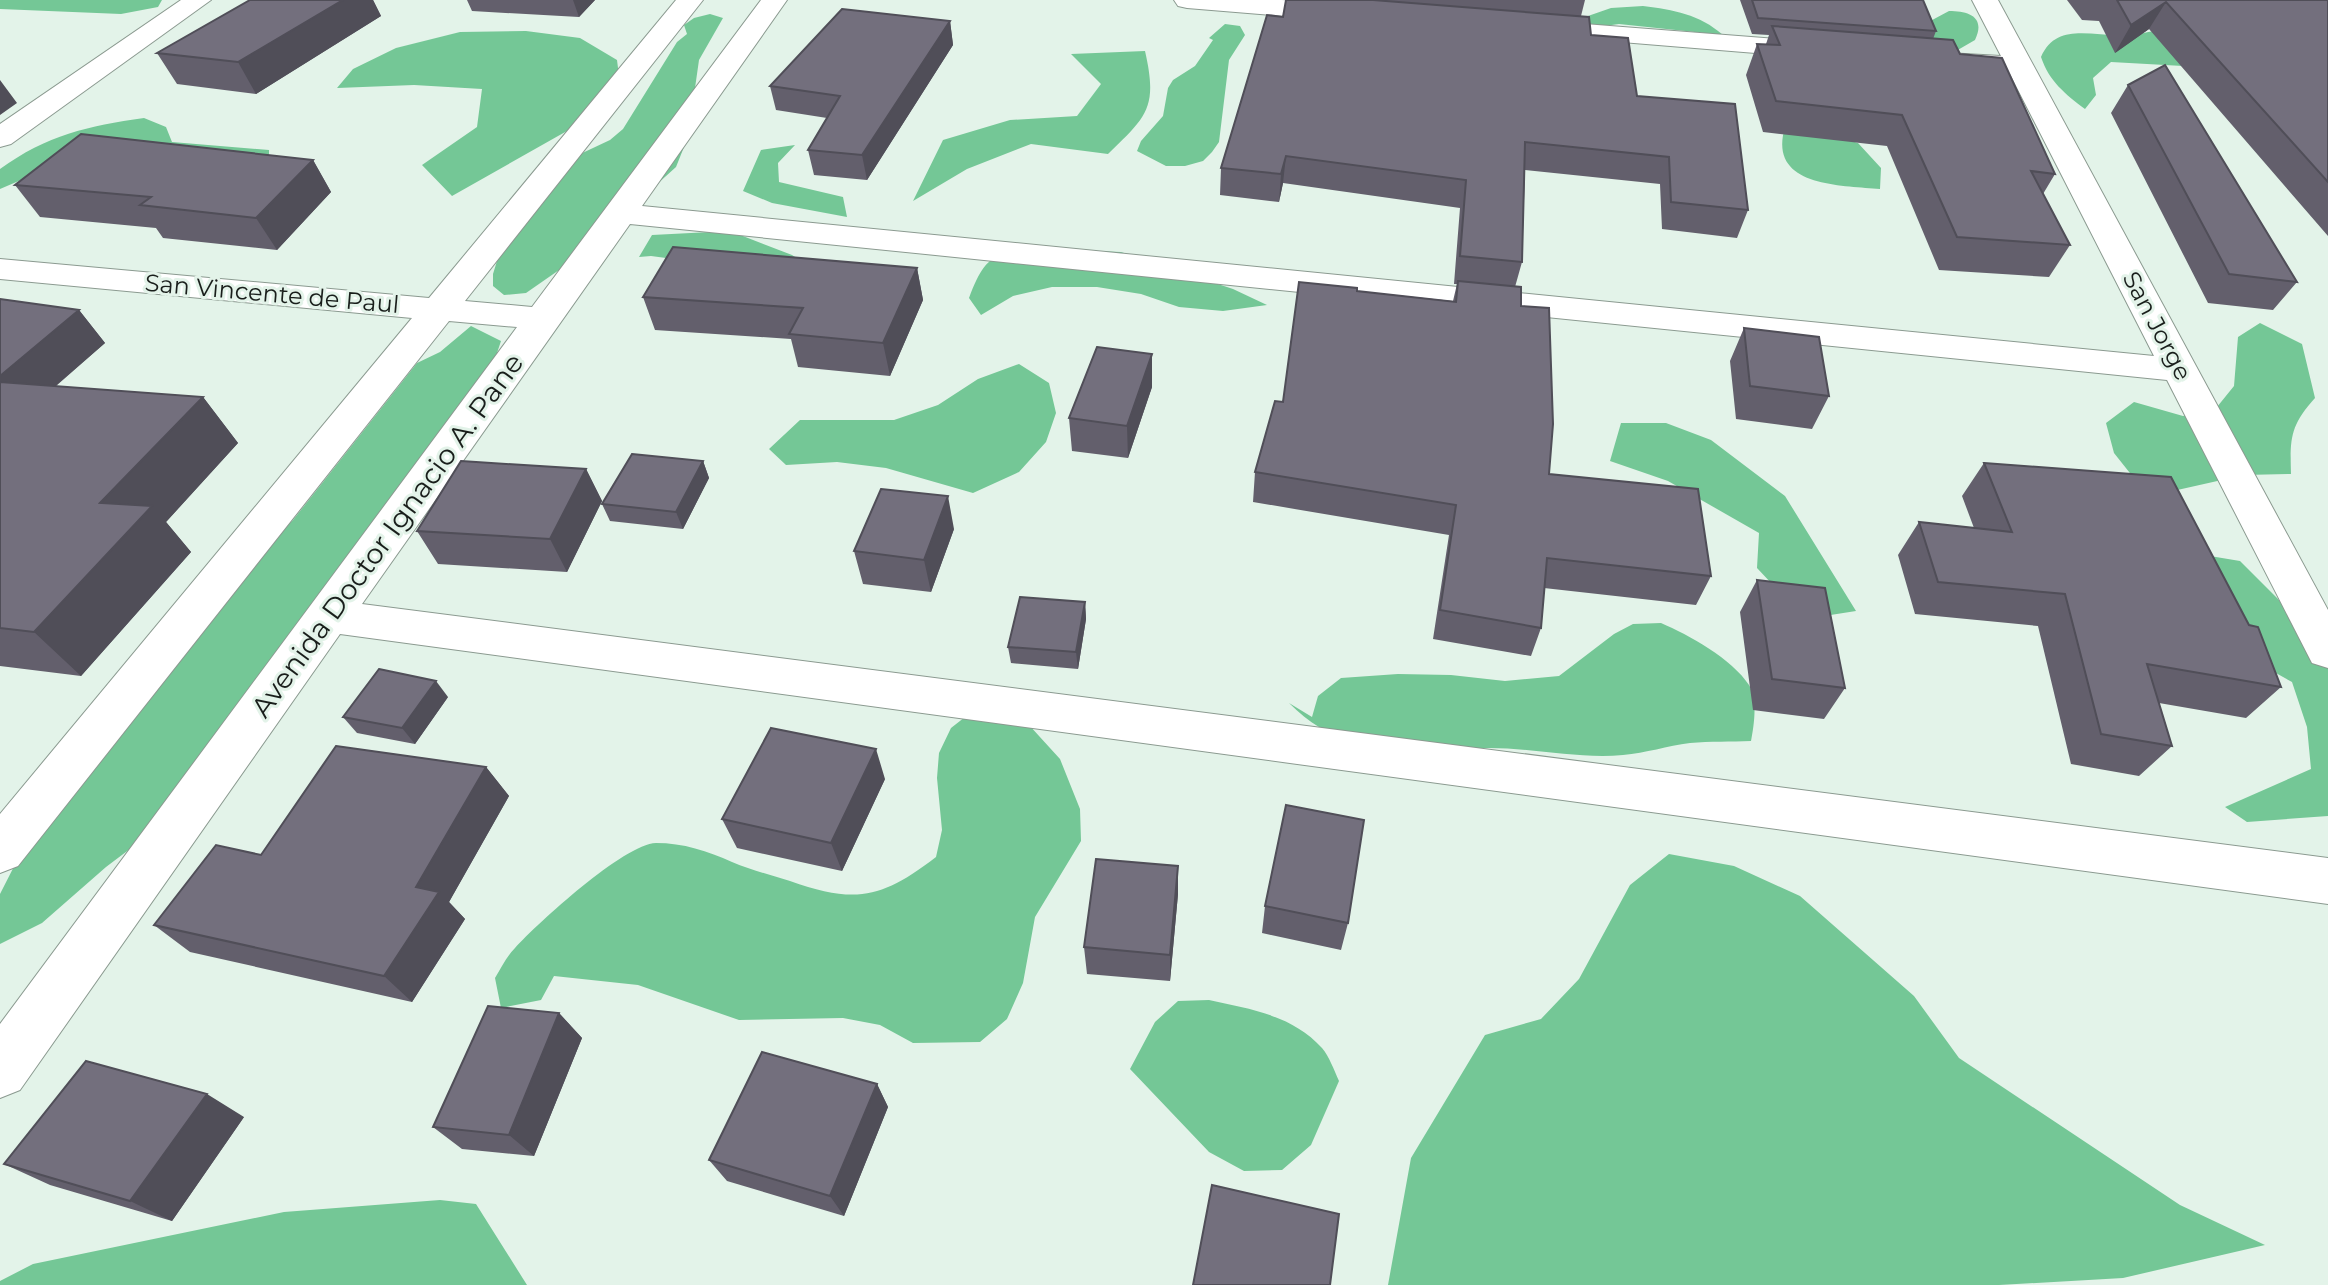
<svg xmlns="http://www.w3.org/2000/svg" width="2328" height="1285" font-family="Montserrat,sans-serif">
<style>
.forest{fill:#74c796}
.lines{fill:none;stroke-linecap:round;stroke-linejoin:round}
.minor-casing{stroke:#8b9a90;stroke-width:2}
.minor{fill:#fff;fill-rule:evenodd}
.wall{fill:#635f6c}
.shaded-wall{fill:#504e58}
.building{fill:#736f7d;stroke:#504e58;stroke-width:2}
.labels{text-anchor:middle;stroke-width:6;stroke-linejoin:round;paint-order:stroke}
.far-street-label{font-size:24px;fill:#191e1b;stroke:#e3f3e9}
.street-label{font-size:28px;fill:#191e1b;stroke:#e3f3e9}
</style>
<rect width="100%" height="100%" fill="#e3f3e9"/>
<path class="forest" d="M0 0H162L158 7 121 14 0 9Z
M1643 6C1674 10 1699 14 1723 35L1619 24 1590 28 1588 16 1611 8Z
M1949 11C1969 11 1986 17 1975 40L1956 51 1831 32 1921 26Z
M710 14 723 18 699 60 688 137 676 167 572 261 526 293 504 295 493 286V274L501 248 576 156 610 140 623 129 677 42 687 34 684 25 694 18Z
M1225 24 1240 26 1245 35 1229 60 1219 142 1212 152 1203 161 1185 166H1166L1137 151 1141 141 1163 116 1168 88 1173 80 1195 66 1213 40 1209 38Z
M526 31 580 38 617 60 621 92 574 127 452 196 422 165 477 127 482 89 414 85 337 88 353 69 396 48 460 32Z
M2155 31 2183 66 2111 62 2093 78 2096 95 2085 109C2065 94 2049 81 2041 57 2057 20 2096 38 2128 35 2137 35 2146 32 2155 31Z
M1145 51C1158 108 1147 116 1108 154L1031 144 967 169 913 201 943 140 1010 120 1077 116 1101 84 1071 54Z
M144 118 166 127 172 142 269 150V167L49 168 0 189V169C47 135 88 126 144 118Z
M1785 127 1822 132 1858 143 1881 168 1880 189C1840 185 1767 187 1785 127Z
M795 145 778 163 779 182 843 197 847 217 772 203 743 191 761 150Z
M730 231 792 255 816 271 772 272 651 256 639 257 652 235Z
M1042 249 1121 252 1233 289 1267 305 1223 311 1179 307 1141 294 1097 287H1052L1013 296 981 315 969 298C986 252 997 252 1042 249Z
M2260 323 2302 344 2315 398C2290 426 2290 438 2291 474L2244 475 2164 493 2141 487 2114 453 2106 423 2134 402 2183 416 2217 407 2234 386 2238 337Z
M471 326 501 341 480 404 171 818 106 867 42 923 0 944V894L27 841 215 597 293 520 417 363 440 352Z
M1019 364 1049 383 1056 413 1046 442 1019 472 973 493 886 468 837 462 786 465 769 449 800 420H894L938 405 978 379Z
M1621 423H1666L1711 440 1785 496 1856 611 1805 619 1757 568 1759 533 1668 481 1610 461Z
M2180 551 2240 561 2278 599 2328 660V816L2247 822 2225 807 2311 769 2307 727 2292 682 2170 614Z
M1661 623C1689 635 1732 659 1749 685 1758 700 1754 725 1751 741 1731 742 1710 741 1690 743 1667 746 1646 753 1623 755 1579 759 1534 748 1489 748 1414 749 1346 761 1289 703L1312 717 1318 696 1341 678 1398 674 1451 675 1505 681 1559 676 1614 634 1633 624Z
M974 710 1029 725 1060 759 1080 809 1081 841 1035 917 1023 983 1007 1019 980 1042 913 1043 880 1025 843 1018 739 1020 638 985 554 976 541 1000 501 1008 495 978C501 968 507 956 515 948 538 923 624 844 656 843 683 843 708 851 732 862 751 870 771 875 790 881 856 904 881 899 936 857L942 830 937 778 939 753 951 728Z
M1669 854 1734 866 1800 896 1914 996 1959 1058 2180 1205 2265 1245 2123 1278 1999 1285H1388L1411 1158 1485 1035 1541 1019 1579 979 1630 885Z
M1209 1000C1250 1009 1292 1015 1322 1048 1329 1056 1334 1070 1339 1081L1311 1145 1282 1170 1244 1171 1209 1152 1130 1069 1155 1022 1178 1001Z
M440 1200 476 1204 527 1285H0V1281L33 1264 284 1212Z"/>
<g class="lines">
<defs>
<path id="minor" d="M181 0H211L11 144 0 147V124Z
M676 0H703L465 301 532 307 761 0H787L642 206 2154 356 2010 74 1947 69 1937 67 1933 61 1937 55 1947 53 2001 56 1972 0H1998L2328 610V668L2312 663 2167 380 630 224 362 604 2328 858V904L340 634 20 1090 0 1098V1024L517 327 449 321 18 866 0 873V814L412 318 0 279V259L429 298Z
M1174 0H1282L1344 5 1353 7 1357 13 1353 19 1344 21 1187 8 1178 6Z
M1533 20 1815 42 1825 44 1829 50 1825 56 1815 58 1524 34 1520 28 1524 22Z"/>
</defs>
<use href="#minor" class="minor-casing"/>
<use href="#minor" class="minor"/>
</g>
<path class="wall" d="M250 0H373L381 16 256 94 177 84 157 53Z
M467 0H595L579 17 472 11Z
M1286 0H1585L1581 16 1591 35 1637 96 1748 210 1737 238 1662 229 1660 184 1525 170 1522 262 1515 287 1521 306 1549 474 1711 576 1696 605 1544 588 1541 628 1531 656 1433 639 1449 535 1253 502 1255 472 1283 402 1357 291 1453 301 1457 284H1454L1460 208 1283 183 1279 202 1220 195 1221 168 1283 17Z
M1740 0H1923L1936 31 1933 39 1960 54 2055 174 2043 194 2070 245 2049 277 1939 270 1887 146 1763 132 1746 75 1757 44H1766L1769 35 1752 34Z
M2067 0H2328V236L2149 29 2115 53 2099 21 2082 20Z
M950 21 953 45 867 180 814 175 808 150 827 118 776 110 770 86Z
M2128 85 2297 282 2273 310 2208 303 2111 113Z
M313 160 331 192 277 250 163 238 156 228 40 217 15 185Z
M917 268 923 300 890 376 798 367 791 339 655 330 643 297Z
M0 299 79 310 105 343 56 386 203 397 238 443 166 522 191 552 81 676 0 666Z
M1744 328 1829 396 1812 429 1736 419 1730 361Z
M1152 354V387L1128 458 1072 451 1069 418Z
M703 461 709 478 683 529 610 521 602 504Z
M1984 463 2281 687 2246 718 2159 703 2172 746 2139 776 2071 764 2038 626 1915 614 1898 555 1919 522 1974 528 1962 496Z
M586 469 602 501 567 572 438 564 417 531Z
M954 529 931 592 863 584 854 551Z
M1757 580 1845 688 1824 719 1753 710 1740 612Z
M1085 602 1086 619 1078 669 1011 663 1008 647Z
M448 697 415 744 357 733 343 717Z
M486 767 509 796 449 902 465 919 412 1002 190 952 154 925 261 855Z
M885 779 842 871 737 848 722 819Z
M1178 866V894L1170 981 1087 974 1084 947Z
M1265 906 1348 923 1341 950 1262 933Z
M559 1013 582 1038 534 1156 462 1149 433 1127Z
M877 1084 888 1107 844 1216 727 1181 709 1160Z
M244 1117 172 1221 50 1185 4 1164Z"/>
<path class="shaded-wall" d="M343 0H373L381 16 256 94 238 62Z
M573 0H595L579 17Z
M2166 2 2149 29 2115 53 2131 25Z
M950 21 953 45 867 180 862 155Z
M0 80 17 103 0 115Z
M1286 156 1283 183 1279 202 1281 174Z
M313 160 331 192 277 250 256 218Z
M917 268 923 300 890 376 883 343Z
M79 310 105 343 0 434V376Z
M1152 354V387L1128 458 1127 426Z
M203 397 238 443 166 522 191 552 81 676 34 632 100 503Z
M703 461 709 478 683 529 676 512Z
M586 469 602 501 567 572 550 539Z
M948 496 954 529 931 592 924 560Z
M1085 602 1086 619 1078 669 1076 652Z
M436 681 448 697 415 744 402 728Z
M876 749 885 779 842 871 831 843Z
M486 767 509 796 449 902 465 919 412 1002 384 976 416 887Z
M1178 866V894L1170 981V955Z
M559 1013 582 1038 534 1156 509 1135Z
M877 1084 888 1107 844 1216 830 1196Z
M207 1094 244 1117 172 1221 130 1201Z"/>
<path class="building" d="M250 0H343L238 62 157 53Z
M1286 0H1373L1589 17 1591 35 1628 38 1637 96 1735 104 1748 210 1671 202 1669 157 1525 142 1522 262 1460 256 1466 180 1286 156 1281 174 1221 168 1267 15 1283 17Z
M1752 0H1923L1936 31 1758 18Z
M2117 0H2328V182L2166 2 2131 25Z
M842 9 950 21 862 155 808 150 840 96 770 86Z
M1772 26 1953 40 1960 54 2002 58 2055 174 2031 171 2070 245 1957 237 1902 115 1776 101 1757 44 1780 45Z
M2165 65 2297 282 2229 274 2128 85Z
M81 134 313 160 256 218 140 205 151 197 15 185Z
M673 247 917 268 883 343 789 334 803 308 643 297Z
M1458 281 1521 287V306L1549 308 1553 424 1549 474 1698 489 1711 576 1547 558 1541 628 1440 610 1456 505 1255 472 1275 401 1283 402 1299 282 1357 288V291L1456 302Z
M0 299 79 310 0 376Z
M1744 328 1819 337 1829 396 1750 386Z
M1097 347 1152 354 1127 426 1069 418Z
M0 382 203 397 100 503 152 506 34 632 0 628Z
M632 454 703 461 676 512 602 504Z
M461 461 586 469 550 539 417 531Z
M1984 463 2171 477 2249 625 2258 627 2281 687 2147 664 2172 746 2101 734 2065 594 1938 582 1919 522 2012 532Z
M881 489 948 496 924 560 854 551Z
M1757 580 1825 588 1845 688 1772 679Z
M1020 597 1085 602 1076 652 1008 647Z
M379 669 436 681 402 728 343 717Z
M771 728 876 749 831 843 722 819Z
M336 746 486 767 416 887 439 892 384 976 154 925 216 845 261 855Z
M1286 805 1364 820 1348 923 1265 906Z
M1096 859 1178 866 1170 955 1084 947Z
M488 1006 559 1013 509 1135 433 1127Z
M762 1052 877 1084 830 1196 709 1160Z
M86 1061 207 1094 130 1201 4 1164Z
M1212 1185 1339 1214 1330 1285H1193Z"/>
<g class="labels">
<g class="far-street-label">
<text transform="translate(272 294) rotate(5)" y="8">San Vincente de Paul</text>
<text transform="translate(2157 326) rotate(62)" y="8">San Jorge</text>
</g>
<g class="street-label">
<text transform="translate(387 535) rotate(-54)" y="10">Avenida Doctor Ignacio A. Pane</text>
</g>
</g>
</svg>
